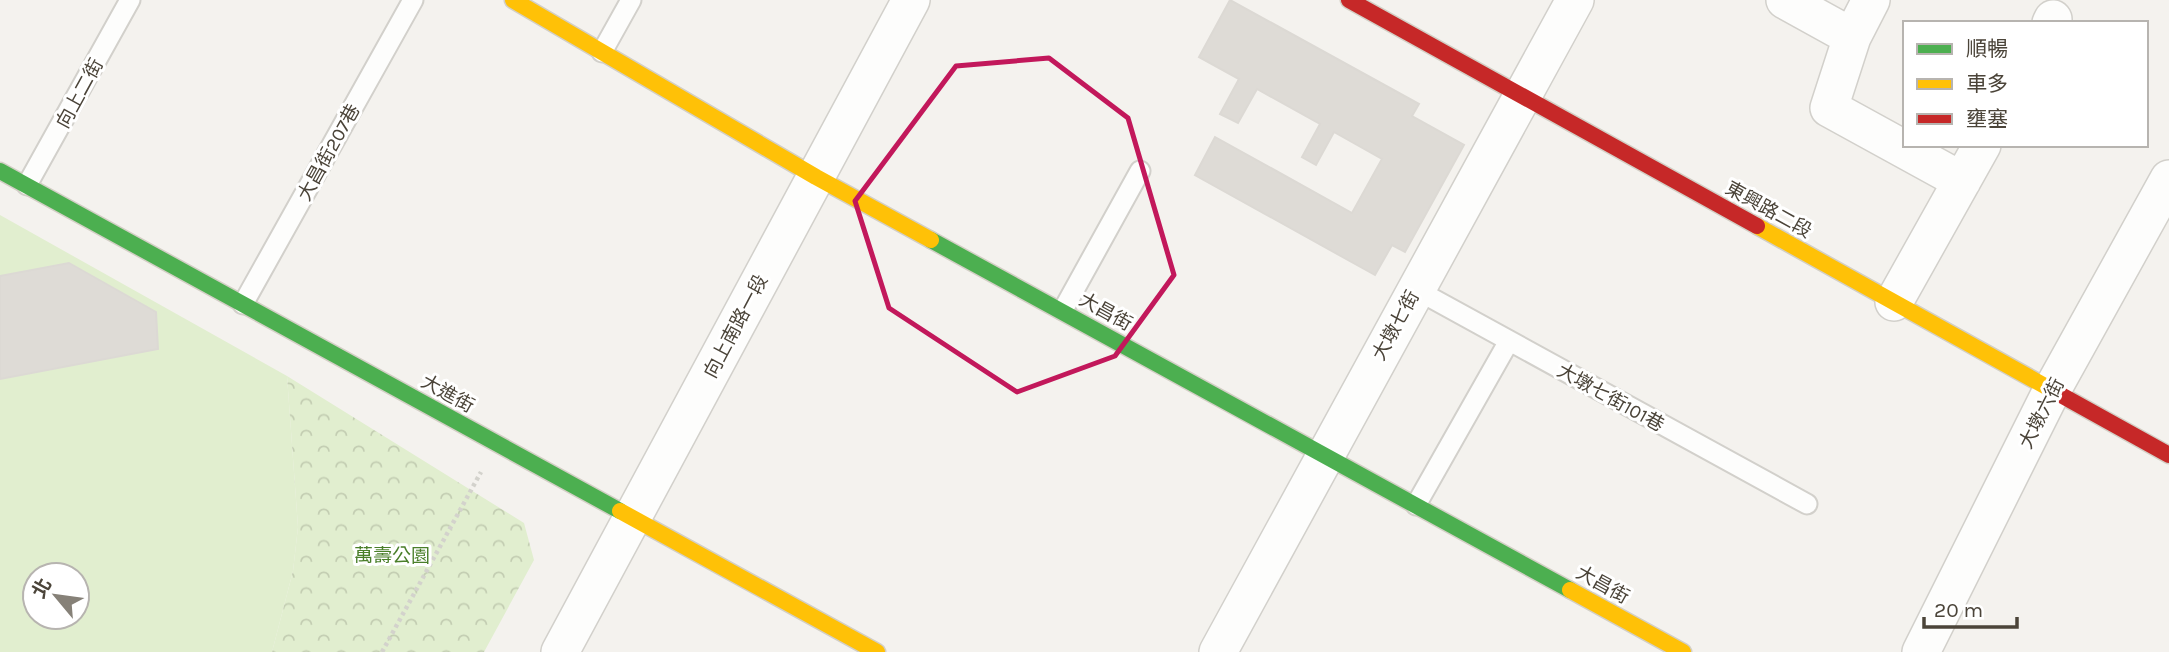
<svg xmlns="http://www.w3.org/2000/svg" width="2169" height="652" font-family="Karla,'Noto Sans TC',sans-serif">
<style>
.grass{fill:#e1eecf;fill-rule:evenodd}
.park{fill:url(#park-crowns)}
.building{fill:#dedbd6;stroke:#dcd9d4;stroke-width:2}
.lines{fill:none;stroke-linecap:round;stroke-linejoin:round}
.lane-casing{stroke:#d2d0cb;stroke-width:23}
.street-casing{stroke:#d2d0cb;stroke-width:40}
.fast-casing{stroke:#d3cfc5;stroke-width:19}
.slow-casing{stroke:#d3cfc5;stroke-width:19}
.jam-casing{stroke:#d3cfc5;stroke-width:19}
.path{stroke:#d3d2cc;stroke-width:4.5;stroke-dasharray:3.5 3.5;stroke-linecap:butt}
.lane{stroke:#fdfdfc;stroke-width:19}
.street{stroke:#fdfdfc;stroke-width:37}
.fast{stroke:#4caf50;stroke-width:16}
.slow{stroke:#ffc107;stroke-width:16}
.jam{stroke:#c62828;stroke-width:16}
.marked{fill:none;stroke:#c2185b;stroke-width:5;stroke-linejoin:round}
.labels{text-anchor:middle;stroke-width:6;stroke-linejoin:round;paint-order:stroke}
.street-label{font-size:19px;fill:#4b4439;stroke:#fff}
.park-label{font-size:19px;fill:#4a7f2a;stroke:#fff}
</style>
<defs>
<pattern id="park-crowns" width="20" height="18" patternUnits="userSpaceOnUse" patternTransform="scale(1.75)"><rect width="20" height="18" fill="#e1eecf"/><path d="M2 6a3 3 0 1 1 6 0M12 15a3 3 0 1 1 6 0" fill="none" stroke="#c3cdb2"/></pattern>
</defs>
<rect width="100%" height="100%" fill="#f4f2ee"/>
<path class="grass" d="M0 215 287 376 298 527 293 571 272 652H0ZM35 575H77V617H35Z"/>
<path class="park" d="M287 376 524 523 534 560 484 652H272L293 571 298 527Z"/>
<path class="building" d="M1230 0 1419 104 1412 116 1464 145 1405 252 1392 245 1375 275 1195 175 1215 137 1352 213 1382 159 1334 132 1316 165 1302 157 1320 124 1257 89 1238 123 1220 114 1239 79 1199 57Z
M69 263 156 312 158 349 0 379V276Z"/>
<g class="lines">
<defs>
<path id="lane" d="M602 52 631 0
M27 185 130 0
M1415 289 1807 504
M243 304 413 0
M1063 310 1140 171
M1416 505 1509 341"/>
<path id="street" d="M1785 0 1852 37
M1871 0 1852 37 1829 108 1962 181
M2051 23 2053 19
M1894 302 1982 145
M560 652 911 0
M1218 652 1575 0
M1921 652 2052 390 2169 179"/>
<path id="fast" d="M0 171 620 511
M931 240 1570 590"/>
<path id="slow" d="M513 0 816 177 931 240
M1757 226 2061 395
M620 511 877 652
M1570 590 1683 652"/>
<path id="jam" d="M1349 0 1757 226
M2061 395 2169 455"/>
</defs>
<use href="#lane" class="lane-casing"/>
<use href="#street" class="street-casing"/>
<use href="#fast" class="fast-casing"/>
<use href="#slow" class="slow-casing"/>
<use href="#jam" class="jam-casing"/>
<path class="path" d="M382 652 481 472"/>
<use href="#lane" class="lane"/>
<use href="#street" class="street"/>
<use href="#fast" class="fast"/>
<use href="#slow" class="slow"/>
<use href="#jam" class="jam"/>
</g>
<path class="marked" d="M1049 58 1128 118 1174 275 1115 356 1017 392 889 308 855 201 956 66Z"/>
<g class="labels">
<g class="street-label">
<text transform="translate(79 93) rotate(-61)" y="7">向上二街</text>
<text transform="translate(328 152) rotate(-61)" y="7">大昌街207巷</text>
<text transform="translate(1769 209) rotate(29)" y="7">東興路二段</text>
<text transform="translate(1106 311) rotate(29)" y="7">大昌街</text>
<text transform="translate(1395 325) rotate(-61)" y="7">大墩七街</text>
<text transform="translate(735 326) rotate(-62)" y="7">向上南路一段</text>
<text transform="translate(448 393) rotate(29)" y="7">大進街</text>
<text transform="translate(1611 397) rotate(29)" y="7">大墩七街101巷</text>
<text transform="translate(2041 413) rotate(-63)" y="7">大墩六街</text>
<text transform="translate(1603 584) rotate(29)" y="7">大昌街</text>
</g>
<g class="park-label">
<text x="392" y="562">萬壽公園</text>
</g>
</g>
<rect x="1903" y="21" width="245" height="126" fill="#ffffff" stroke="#b7b4b0" stroke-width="2"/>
<rect x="1917" y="44" width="35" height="10" fill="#4caf50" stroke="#b7b4b0" stroke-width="2"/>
<text x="1966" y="56" font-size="21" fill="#4b4439">順暢</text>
<rect x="1917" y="79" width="35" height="10" fill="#ffc107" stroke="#b7b4b0" stroke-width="2"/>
<text x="1966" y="91" font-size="21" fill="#4b4439">車多</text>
<rect x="1917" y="114" width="35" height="10" fill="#c62828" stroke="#b7b4b0" stroke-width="2"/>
<text x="1966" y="126" font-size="21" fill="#4b4439">壅塞</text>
<g transform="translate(56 596) rotate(299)"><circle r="33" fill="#ffffff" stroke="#b7b4b0" stroke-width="2"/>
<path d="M0-5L12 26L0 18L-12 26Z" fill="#868178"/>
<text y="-10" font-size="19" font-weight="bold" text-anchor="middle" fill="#4b4439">北</text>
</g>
<path d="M1924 617v10h93v-10" fill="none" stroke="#4b4439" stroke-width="3.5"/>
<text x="1934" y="617" font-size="21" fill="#4b4439" stroke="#ffffff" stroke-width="5" paint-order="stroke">20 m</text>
</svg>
